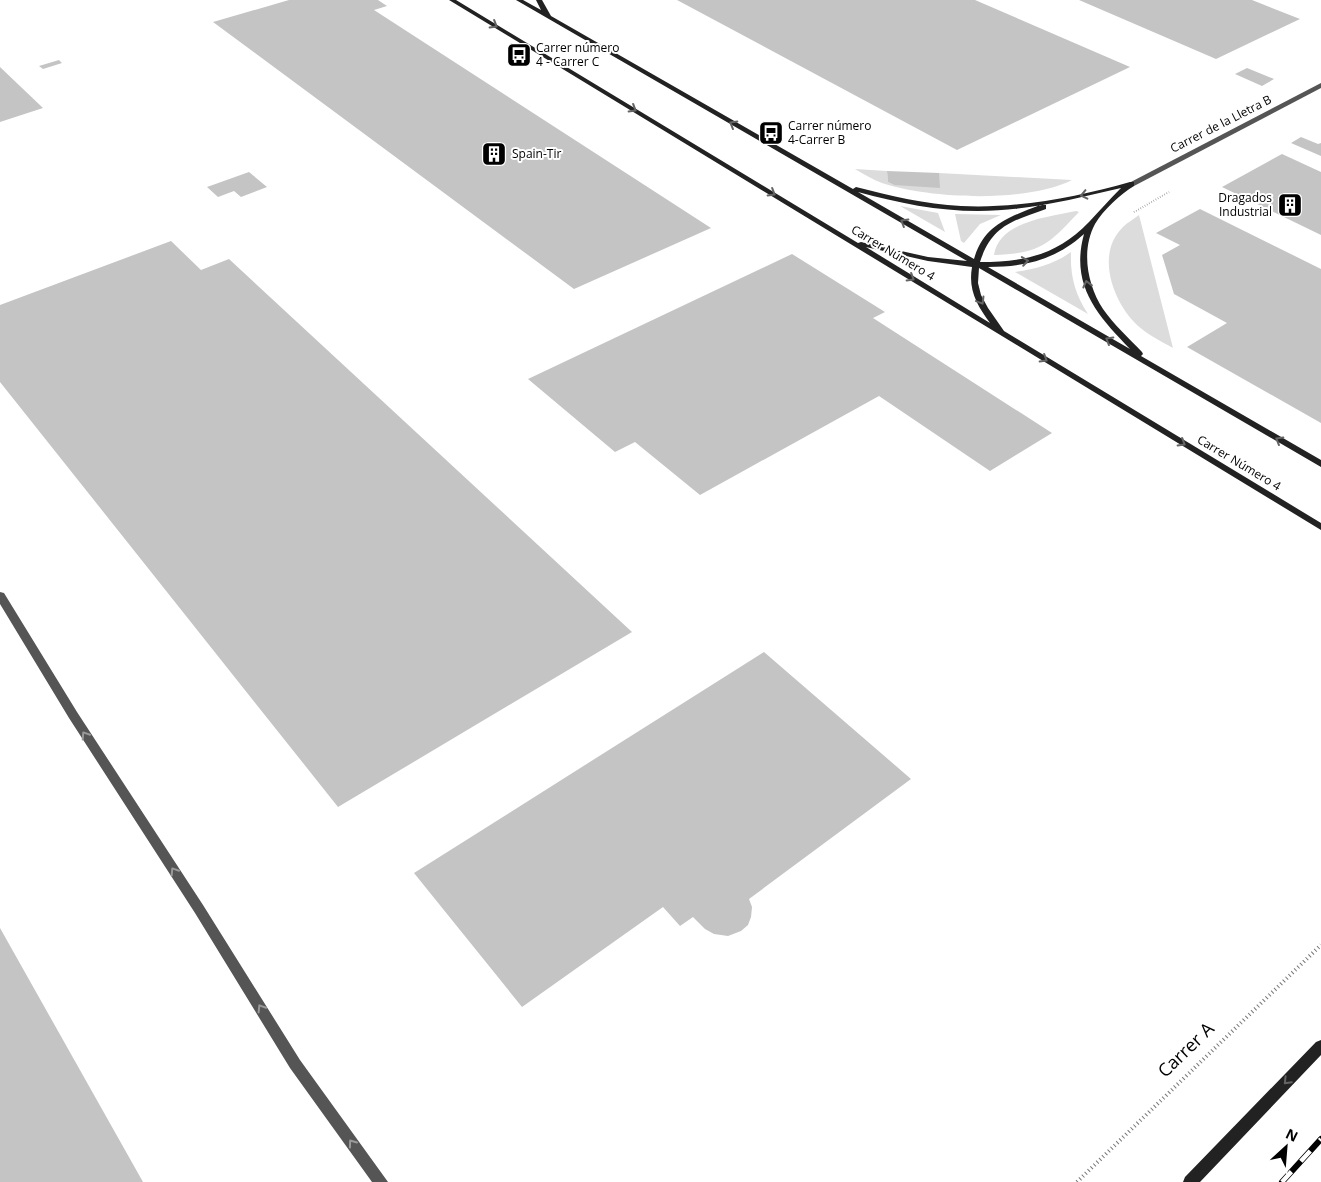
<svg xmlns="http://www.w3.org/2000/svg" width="1321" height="1182" font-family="'Open Sans',sans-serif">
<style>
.green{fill:#dcdcdc}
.building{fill:#c4c4c4}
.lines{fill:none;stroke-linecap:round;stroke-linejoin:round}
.path-far1{stroke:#777;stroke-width:2;stroke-dasharray:0.5 2;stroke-linecap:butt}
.path{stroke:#777;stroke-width:4;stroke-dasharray:1 3;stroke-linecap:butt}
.lane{fill:#555;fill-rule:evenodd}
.street{fill:#555;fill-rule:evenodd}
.secondary{fill:#222;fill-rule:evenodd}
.rail-casing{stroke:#000;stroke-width:6}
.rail{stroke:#fff;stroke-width:4.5;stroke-dasharray:14;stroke-linecap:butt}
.oneway{stroke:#646464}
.oneway2{stroke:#999}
.labels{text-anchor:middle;stroke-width:4;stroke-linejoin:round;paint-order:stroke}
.far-poi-label{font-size:12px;fill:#000;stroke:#fff;text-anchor:start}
.far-street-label{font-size:12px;fill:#000;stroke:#fff}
.near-street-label{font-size:18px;fill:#000;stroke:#fff}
</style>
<rect width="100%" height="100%" fill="#fff"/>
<path class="green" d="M855 169 887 171 888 182 894 185 939 173 1072 180C1026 203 931 199 882 183 873 180 864 174 855 169Z
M900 206 938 213 945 232Z
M1076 211 1079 212C1048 245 1041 253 994 255 999 221 1049 217 1076 211Z
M955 214 1001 215 980 224 964 243 961 241Z
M1139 215 1173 348C1160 341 1147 334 1137 325 1113 302 1095 254 1123 227 1128 222 1134 219 1139 215Z
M1071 252C1070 276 1075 294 1088 314L1015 272C1036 269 1054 264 1071 252Z"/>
<path class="building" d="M289 0H378L387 6 374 10 711 228 574 289 213 22Z
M677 0H975L1130 67 957 150Z
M1079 0H1252L1300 19 1216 59Z
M59 60 62 63 43 69 39 66Z
M0 67 43 108 0 122Z
M1247 68 1274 79 1262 86 1235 74Z
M1301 137 1318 144 1321 143V156L1291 143Z
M1282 154 1321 172V235L1222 187Z
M887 171 939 173 940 188 894 185 888 182Z
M249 172 267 187 241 197 234 191 218 197 207 187Z
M1200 209 1321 269V423L1187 347 1227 323 1174 294 1162 255 1180 245 1156 233Z
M171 241 201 270 229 259 632 632 338 807 0 382V305Z
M792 254 885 312 873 318 1052 433 990 471 879 396 700 495 635 442 615 452 528 379Z
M764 652 911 779 749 899 752 907 751 917 748 925 741 931 728 936 714 934 705 929 693 917 680 926 663 907 522 1007 414 873Z
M0 928 143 1182H0Z"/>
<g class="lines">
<path class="path-far1" d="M1134 212 1169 192"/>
<path class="path" d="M1077 1182 1321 945"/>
<path class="lane" d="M0 592 4 593 77 712 203 905 300 1060 388 1182H372L290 1068 195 913 69 718 0 604Z"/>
<path class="street" d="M1321 83V88L1134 186 1127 184Z"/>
<path class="secondary" d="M449 0H456L858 243 861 242 928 257 967 261 516 0H523L541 10 536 0H542L551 16 853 189 856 187C891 196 925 204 961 206 1015 209 1078 197 1130 182H1134V186C1121 194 1103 210 1095 224 1081 250 1087 285 1103 309 1114 325 1129 338 1142 352L1143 354 1141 356 1321 460V467L979 268 978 283 981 295 988 308 1004 331 1321 523V530ZM1121 188C1110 199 1100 210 1089 222 1057 255 1025 262 980 262 992 225 1013 221 1046 209V205H1040C1010 217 984 224 974 259L858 192C898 203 938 211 978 211 1027 211 1074 199 1121 188ZM1084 234C1070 285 1097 315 1130 349L988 267C1025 267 1055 260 1084 234ZM866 247 928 261 972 267C968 290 977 305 990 323Z
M1321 1040V1055L1200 1182H1183L1185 1177 1316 1042Z"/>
<defs>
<path id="rail" d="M1282 1182 1321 1139"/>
</defs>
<use href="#rail" class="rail-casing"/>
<use href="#rail" class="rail"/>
</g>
<defs><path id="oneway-chevron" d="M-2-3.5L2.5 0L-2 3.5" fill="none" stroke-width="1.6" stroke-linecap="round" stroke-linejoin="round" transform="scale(1.25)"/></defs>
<g class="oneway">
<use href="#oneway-chevron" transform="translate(494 25) rotate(31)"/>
<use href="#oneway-chevron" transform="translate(633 109) rotate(31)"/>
<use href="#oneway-chevron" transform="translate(733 124) rotate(-150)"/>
<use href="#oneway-chevron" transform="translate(772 193) rotate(31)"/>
<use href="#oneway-chevron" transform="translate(1084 195) rotate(167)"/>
<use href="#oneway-chevron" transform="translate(904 222) rotate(-149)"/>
<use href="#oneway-chevron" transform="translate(1025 261) rotate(-9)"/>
<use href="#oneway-chevron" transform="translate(911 278) rotate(31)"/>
<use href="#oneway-chevron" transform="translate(1087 284) rotate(-104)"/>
<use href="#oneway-chevron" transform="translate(981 301) rotate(59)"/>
<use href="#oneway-chevron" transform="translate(1109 340) rotate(-150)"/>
<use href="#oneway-chevron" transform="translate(1044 359) rotate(31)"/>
<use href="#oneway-chevron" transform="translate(1279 440) rotate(-150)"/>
<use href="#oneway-chevron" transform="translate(1182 443) rotate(31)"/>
<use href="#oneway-chevron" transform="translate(1287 1081) rotate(134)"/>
</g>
<g class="oneway2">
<use href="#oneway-chevron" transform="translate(85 735) rotate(-123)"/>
<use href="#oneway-chevron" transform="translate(174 871) rotate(-123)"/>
<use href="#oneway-chevron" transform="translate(261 1008) rotate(-122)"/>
<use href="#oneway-chevron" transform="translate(352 1143) rotate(-126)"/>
</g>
<defs>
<symbol id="bus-square" viewBox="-11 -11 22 22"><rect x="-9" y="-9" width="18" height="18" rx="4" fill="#000" stroke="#fff"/><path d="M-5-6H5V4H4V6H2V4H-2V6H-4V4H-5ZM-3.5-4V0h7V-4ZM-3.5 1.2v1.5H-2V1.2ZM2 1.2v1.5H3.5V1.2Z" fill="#fff"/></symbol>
<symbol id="building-square" viewBox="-11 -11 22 22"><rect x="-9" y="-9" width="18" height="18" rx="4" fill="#000" stroke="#fff"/><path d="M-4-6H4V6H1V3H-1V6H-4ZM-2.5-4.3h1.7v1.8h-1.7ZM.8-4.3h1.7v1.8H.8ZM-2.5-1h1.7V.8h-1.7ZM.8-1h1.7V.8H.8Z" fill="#fff"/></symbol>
</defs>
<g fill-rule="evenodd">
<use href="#bus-square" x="505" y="41" width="28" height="28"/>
<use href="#bus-square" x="757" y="119" width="28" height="28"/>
<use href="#building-square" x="480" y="140" width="28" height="28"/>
<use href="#building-square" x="1276" y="191" width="28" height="28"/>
</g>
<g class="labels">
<g class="far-poi-label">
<text x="536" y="52">Carrer número<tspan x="536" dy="14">4 - Carrer C</tspan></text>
<text x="788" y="130">Carrer número<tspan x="788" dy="14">4-Carrer B</tspan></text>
<text x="512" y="158">Spain-Tir</text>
<text x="1272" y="202" text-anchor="end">Dragados<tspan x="1272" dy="14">Industrial</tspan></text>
</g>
<g class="far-street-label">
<text transform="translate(1221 124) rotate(-27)" y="4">Carrer de la Lletra B</text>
<text transform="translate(893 253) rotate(31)" y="4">Carrer Número 4</text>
<text transform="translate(1239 463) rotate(31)" y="4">Carrer Número 4</text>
</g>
<g class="near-street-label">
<text transform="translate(1186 1050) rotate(-44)" y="6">Carrer A</text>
</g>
</g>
<g transform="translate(1286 1147) rotate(26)" stroke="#ffffff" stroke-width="4" paint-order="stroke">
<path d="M0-4L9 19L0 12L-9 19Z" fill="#000000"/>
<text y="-8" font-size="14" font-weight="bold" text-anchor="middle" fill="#000000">N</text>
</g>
</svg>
